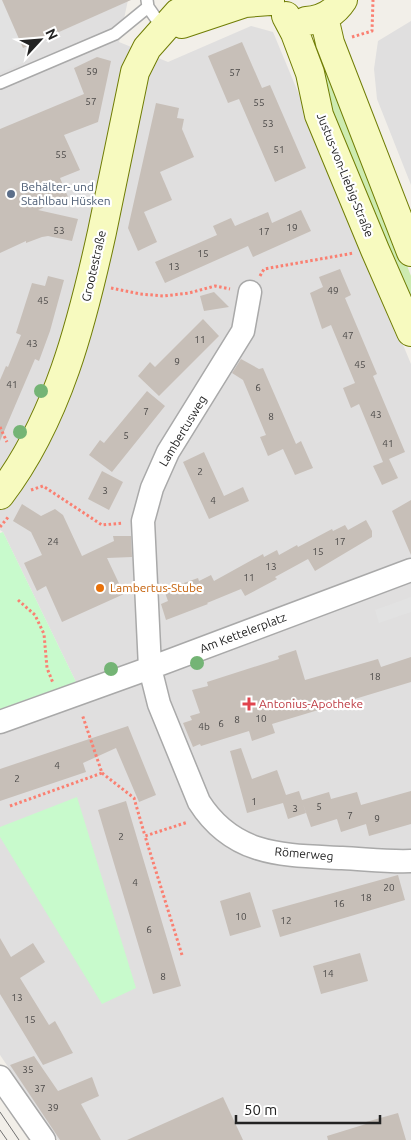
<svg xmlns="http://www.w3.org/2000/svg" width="411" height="1140" font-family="Ubuntu,sans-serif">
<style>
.residential{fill:#e0dfdf}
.grass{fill:#cdebb0}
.park{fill:#c8facc}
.parking{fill:#e2e2e2}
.building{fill:#c7bfb8}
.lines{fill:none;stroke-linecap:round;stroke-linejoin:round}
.lane-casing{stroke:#a9a9a9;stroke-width:14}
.street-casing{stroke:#a9a9a9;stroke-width:25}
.secondary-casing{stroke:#707d05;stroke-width:30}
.path{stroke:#fa8072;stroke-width:3;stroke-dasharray:2.5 2.5;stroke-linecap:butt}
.lane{stroke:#fff;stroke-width:11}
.street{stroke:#fff;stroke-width:22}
.secondary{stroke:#f7fabf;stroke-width:28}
.tram{stroke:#707070;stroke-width:1}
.tree{fill:#74b475}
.service-dot{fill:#5c6f8a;stroke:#fff;stroke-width:2}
.food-dot{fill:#e8710a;stroke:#fff;stroke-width:2}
.health-dot{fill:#e0444e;stroke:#fff;stroke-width:2}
.labels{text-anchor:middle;stroke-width:4.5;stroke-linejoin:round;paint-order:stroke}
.number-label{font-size:10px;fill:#4b4948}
.street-label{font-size:12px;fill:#222;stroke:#fff}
.service-label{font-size:12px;fill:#4e5e75;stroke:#fff;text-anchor:start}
.food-label{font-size:12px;fill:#c56008;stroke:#fff;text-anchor:start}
.health-label{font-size:12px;fill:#be3a42;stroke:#fff;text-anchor:start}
</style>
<rect width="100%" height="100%" fill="#f2efe9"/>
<path class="residential" d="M0 0H128L119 42 168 62 251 26 273 32 411 364V1140H58L0 1055V709L76 682 3 532 0 530Z
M411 21V185L377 99 374 69 378 41Z"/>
<path class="grass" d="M324 49 411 276V315L308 54Z"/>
<path class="park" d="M3 532 76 682 0 709V533Z
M77 797 136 988 102 1004 0 837V827Z"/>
<path class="parking" d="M0 0H2L29 60 0 73Z
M411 597V612L379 623 375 610Z"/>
<path class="building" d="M2 0H131L23 48Z
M242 42 262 88 270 85 306 168 275 182 239 99 228 103 208 56Z
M97 57 111 61 98 122 64 135 80 170 60 178 68 197 38 210 78 219 72 241 48 236 42 237 26 243V241L0 253V129L84 94 74 68Z
M156 103 179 108 177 118 184 119 182 129 194 157 160 172 172 200 144 212 157 242 138 251 128 228Z
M301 210 311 231 253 257 248 246 165 283 155 262 217 235 213 226 231 218 235 226 268 212 272 223Z
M340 269 351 295 345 298 377 374 373 376 405 452 389 459 398 478 382 485 373 466 383 462 359 404 351 408 343 388 355 383 331 325 322 329 310 293 323 287 319 277Z
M48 276 64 280 50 331 39 361 35 359 0 441V380L6 366 8 367 21 335 16 333 32 283 45 286Z
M214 292 229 307 204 311 200 296Z
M203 319 219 336 159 396 138 376 150 362 155 367Z
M241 359 259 369 263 368 296 444 301 441 313 468 295 475 283 449 268 456 260 437 266 435 243 380 232 373Z
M147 391 165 406 112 472 89 455 100 440 104 443Z
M204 452 224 496 243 487 249 501 209 519 183 462Z
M102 471 123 482 109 510 88 499Z
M411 500V555L392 511Z
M22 504 41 516 55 509 63 515 82 556 114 541 113 536H131L132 557 107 558 124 594 62 622 46 586 37 591 24 563 42 555 31 532 13 521Z
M366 520 372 531V537L315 571 308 559 275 577 277 579 245 596 241 589 207 603 208 604 166 620 161 604 168 601 164 590 198 578 199 581 211 575 214 581 263 554 264 557 277 550 279 555 297 545 298 547 332 529 333 531 345 525 348 530Z
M296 650 305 680 378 659 381 667 411 657V682L272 724 275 733 252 741 249 731 201 746 200 744 193 747 183 723 192 720 190 716 200 713 192 690 208 686 207 682 279 659 278 656Z
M128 726 156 795 139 802 116 748 83 763 86 772 0 801V769Z
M241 748 252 779 277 770 286 795 299 791 302 800 329 792 331 799 357 792 361 805 411 791V824L369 836 366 824 341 832 337 819 311 827 303 804 306 813 288 819 283 803 247 813 230 751Z
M126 801 181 986 153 994 98 810Z
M398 875 405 900 280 937 272 910Z
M250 892 261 927 230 936 220 901Z
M0 938 11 957 33 943 45 962 20 978 49 1025 55 1021 73 1053 43 1065 0 994Z
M360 953 368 981 321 994 313 966Z
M34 1056 58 1091 92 1077 99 1096 81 1104 101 1140H60L10 1065Z
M223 1097 243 1140H127L185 1114Z
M398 1113 406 1140H328L327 1136 366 1124V1122Z"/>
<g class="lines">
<defs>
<path id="lane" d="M147 0 148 7 164 30
M0 83 115 34 148 7"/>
<path id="street" d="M250 292 243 331 168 452 152 488 143 521 150 668 159 704 199 802C234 857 284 855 342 858 365 859 388 862 411 861
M0 722 150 668 411 570
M0 1077 44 1140"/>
<path id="secondary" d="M286 16 295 33 310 73 319 115 375 250 411 332
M324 17 330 43 411 252
M306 21C321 20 334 14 343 0
M182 24 245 3 270 1
M0 495C58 419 82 323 102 232 113 179 124 125 135 72L147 48 178 13 202 0"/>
</defs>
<use href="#lane" class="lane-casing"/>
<use href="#street" class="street-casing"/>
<use href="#secondary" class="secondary-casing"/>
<path class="path" d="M352 37 372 31 373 0
M260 276 264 269 354 253
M111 288 140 294 164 296 189 293 215 286 230 289
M0 427 7 442
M31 490 43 486 102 525 123 523
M0 527 9 516
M18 600 35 615 44 634 47 668 53 683
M102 773 134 798 145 836
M10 806 102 773 82 714
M182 955 145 836 188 822"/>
<use href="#lane" class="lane"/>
<use href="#street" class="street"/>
<use href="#secondary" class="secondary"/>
<path class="tram" d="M0 1112 19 1140
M0 1130 7 1140"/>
</g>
<g class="tree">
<circle cx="41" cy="391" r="7"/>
<circle cx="20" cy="432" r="7"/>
<circle cx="197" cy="663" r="7"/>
<circle cx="111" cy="669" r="7"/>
</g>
<circle class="service-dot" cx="11" cy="194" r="5"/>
<circle class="food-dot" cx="100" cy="588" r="5"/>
<path class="health-dot" d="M246.5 696.5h5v5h5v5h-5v5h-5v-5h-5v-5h5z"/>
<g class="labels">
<g class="number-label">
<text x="92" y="75">59</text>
<text x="235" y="76">57</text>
<text x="91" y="105">57</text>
<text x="259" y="106">55</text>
<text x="268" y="127">53</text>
<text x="279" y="153">51</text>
<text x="61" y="158">55</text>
<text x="292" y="231">19</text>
<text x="59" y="234">53</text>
<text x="264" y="235">17</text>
<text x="203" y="257">15</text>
<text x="174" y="270">13</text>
<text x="333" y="294">49</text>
<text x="43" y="304">45</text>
<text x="348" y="339">47</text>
<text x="200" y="343">11</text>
<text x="32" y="347">43</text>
<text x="177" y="365">9</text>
<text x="360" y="368">45</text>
<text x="12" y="388">41</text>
<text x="258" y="391">6</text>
<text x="146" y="415">7</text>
<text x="376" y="418">43</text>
<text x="271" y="420">8</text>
<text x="126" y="439">5</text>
<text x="388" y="447">41</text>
<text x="200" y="475">2</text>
<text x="105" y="494">3</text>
<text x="213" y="504">4</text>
<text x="53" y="545">24</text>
<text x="340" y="545">17</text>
<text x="318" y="555">15</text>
<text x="271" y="570">13</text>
<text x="249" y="581">11</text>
<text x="375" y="680">18</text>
<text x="261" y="722">10</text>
<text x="237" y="723">8</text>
<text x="221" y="727">6</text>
<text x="204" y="730">4b</text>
<text x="57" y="769">4</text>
<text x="17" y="782">2</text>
<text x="254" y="805">1</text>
<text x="319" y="810">5</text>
<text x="295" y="812">3</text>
<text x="350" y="819">7</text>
<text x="377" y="822">9</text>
<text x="121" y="840">2</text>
<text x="135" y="886">4</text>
<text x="389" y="891">20</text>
<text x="366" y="901">18</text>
<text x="339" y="907">16</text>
<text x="241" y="920">10</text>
<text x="286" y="924">12</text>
<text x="149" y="933">6</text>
<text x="328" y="977">14</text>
<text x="163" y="980">8</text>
<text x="17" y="1001">13</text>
<text x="30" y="1023">15</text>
<text x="28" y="1073">35</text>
<text x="40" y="1092">37</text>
<text x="53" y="1111">39</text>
</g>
<g class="street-label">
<text transform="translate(345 175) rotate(68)" y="4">Justus-von-Liebig-Straße</text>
<text transform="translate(94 266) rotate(-77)" y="4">Grootestraße</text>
<text transform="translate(183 431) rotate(-59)" y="4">Lambertusweg</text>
<text transform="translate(243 633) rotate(-21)" y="4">Am Kettelerplatz</text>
<text transform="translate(304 854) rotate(5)" y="4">Römerweg</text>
</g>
<g class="service-label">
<text x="21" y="191">Behälter- und<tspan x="21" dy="14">Stahlbau Hüsken</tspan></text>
</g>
<g class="food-label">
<text x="110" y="592">Lambertus-Stube</text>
</g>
<g class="health-label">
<text x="259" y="708">Antonius-Apotheke</text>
</g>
</g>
<g transform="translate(40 40) rotate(64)" stroke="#ffffff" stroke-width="4" paint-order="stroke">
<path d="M0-4L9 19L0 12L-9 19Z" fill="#222222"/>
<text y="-8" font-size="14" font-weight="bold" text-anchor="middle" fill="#222222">N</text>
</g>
<path d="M236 1115v8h144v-8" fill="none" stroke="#222222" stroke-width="2.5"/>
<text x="244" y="1115" font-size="15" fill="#222222" stroke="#ffffff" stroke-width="4" paint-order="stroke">50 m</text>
</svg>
